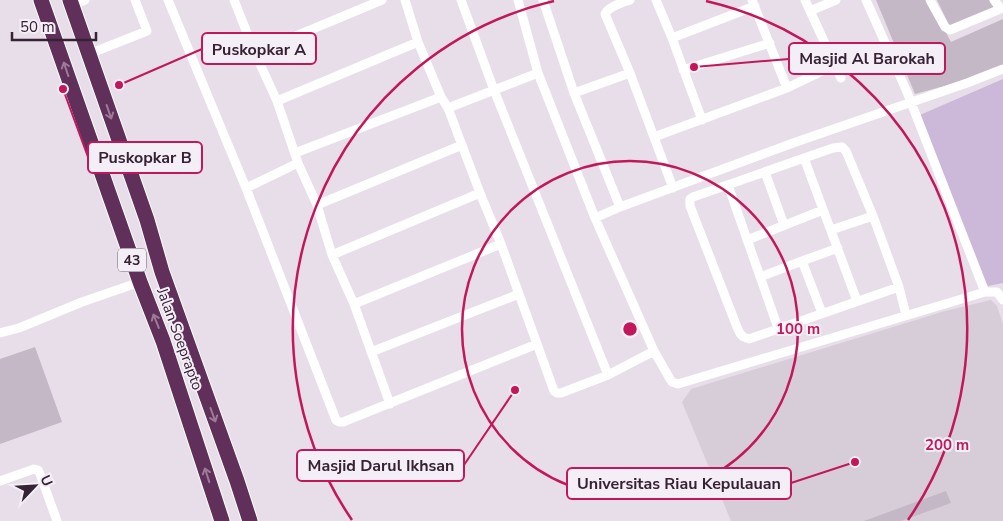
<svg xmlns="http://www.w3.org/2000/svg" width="1003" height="521" font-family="'Nunito Sans',sans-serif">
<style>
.built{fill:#d7cdd8}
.green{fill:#ccb8d8}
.building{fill:#c4b7c6}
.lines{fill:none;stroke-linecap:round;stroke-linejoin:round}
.highway-casing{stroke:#fff;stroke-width:17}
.street{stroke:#fff;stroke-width:9}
.highway{stroke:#602f5a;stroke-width:15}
.oneway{stroke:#9b7b98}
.ring{fill:none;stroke:#c2185b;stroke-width:2.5}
.labels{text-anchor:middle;stroke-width:4;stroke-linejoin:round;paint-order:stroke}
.shield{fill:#f4eef6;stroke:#705e6f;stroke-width:1}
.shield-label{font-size:14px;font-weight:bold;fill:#372135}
.street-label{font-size:15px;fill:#372135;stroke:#f4eef6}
.centre{fill:#c2185b;stroke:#f4eef6;stroke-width:2.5}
.ring-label{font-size:15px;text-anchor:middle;font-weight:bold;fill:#c2185b;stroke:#f4eef6;stroke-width:4;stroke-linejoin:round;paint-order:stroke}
.leader{fill:none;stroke:#c2185b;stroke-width:2}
.callout-dot{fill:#c2185b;stroke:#f4eef6;stroke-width:2}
.callout{fill:#f4eef6;stroke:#c2185b;stroke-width:2}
.callout-label{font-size:16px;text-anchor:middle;font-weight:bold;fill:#372135}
</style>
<rect width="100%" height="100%" fill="#e7dee9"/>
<path class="built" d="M991 300 997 306 1003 324V521H731L682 402 691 389 945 311Z"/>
<path class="green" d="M1003 79V283L983 287 913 118Z"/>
<path class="building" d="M876 0H928L951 42 1003 19V65L966 80 915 94Z
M937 0H989L994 8 950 27Z
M35 347 62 422 0 444V359Z
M946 491 951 503 901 521H864Z"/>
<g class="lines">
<defs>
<path id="highway" d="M41 0 140 282 163 341 222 521
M70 0 147 220 162 272 237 481 250 521"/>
</defs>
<use href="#highway" class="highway-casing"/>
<path class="street" d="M168 0 246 188 336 420 339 422H343L537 344
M234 0 255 53 277 101 298 163 317 205 332 255 354 304 390 404
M405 0 418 42 441 97 448 108 480 193 501 244 554 391 557 393H561L608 375 654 351
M461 0 494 90 608 375
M518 0 538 73 595 218 654 351 670 379 672 382 678 384 985 292H997L1003 300
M543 0 574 93 620 207
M630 0C622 3 609 6 605 14L630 73 673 188
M656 0 672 38 702 120
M752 0 787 88
M805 0 841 78
M866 0 907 92 985 292
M930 0 945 27 950 30 1003 8
M994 0 1001 9
M72 5 85 0
M810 11 836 0
M672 38 755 6
M255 53 382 0
M89 54 147 31 135 0
M683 70 770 43
M574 93 630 73
M277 101 418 42
M448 108 538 73
M654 137 787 88 835 65
M295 153 441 97
M804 158 857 301
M765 172 784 225
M728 185 778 328
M246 188 298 163
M317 205 462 145
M595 218 620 207 796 142 967 83 1003 69
M831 230 873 216
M747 240 823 210
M332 255 480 193
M802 261 822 313
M760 277 802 261 838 248
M899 287 749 339C741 337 740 334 737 327L690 206V199L693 197 833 148 842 147 846 151 873 216 899 287 906 315
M354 304 501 244
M0 333 19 328 82 302 140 282
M371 352 519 294
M0 481 34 469 38 470 40 474 57 521"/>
<use href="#highway" class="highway"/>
</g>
<defs><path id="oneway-shaft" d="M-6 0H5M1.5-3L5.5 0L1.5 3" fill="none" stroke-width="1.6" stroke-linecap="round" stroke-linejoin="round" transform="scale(1.25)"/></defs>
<g class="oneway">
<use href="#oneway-shaft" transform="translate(66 69) rotate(-109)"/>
<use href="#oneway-shaft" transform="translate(109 112) rotate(71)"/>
<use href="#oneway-shaft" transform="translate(156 321) rotate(-112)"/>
<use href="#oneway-shaft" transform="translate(213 415) rotate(70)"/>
<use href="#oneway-shaft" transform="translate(207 475) rotate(-108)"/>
</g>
<g class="ring">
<circle cx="630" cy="329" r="168"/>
<path d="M352 520A337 337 0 0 1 554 1M706 1A337 337 0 0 1 908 520"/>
</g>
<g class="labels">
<rect class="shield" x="118" y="248.5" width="28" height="23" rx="4"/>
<g class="shield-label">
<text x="132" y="265">43</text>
</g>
<g class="street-label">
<text transform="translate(180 339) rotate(70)" y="5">Jalan Soeprapto</text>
</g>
</g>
<circle cx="630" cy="329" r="8" class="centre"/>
<g class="ring-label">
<text x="798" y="334">100 m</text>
<text x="947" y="450">200 m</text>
</g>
<path class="leader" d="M119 85L202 49M694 67L789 59M63 89L88 157M515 390L464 465M855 462L791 483"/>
<g class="callout-dot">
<circle cx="119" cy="85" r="5"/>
<circle cx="694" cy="67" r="5"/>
<circle cx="63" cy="89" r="5"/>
<circle cx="515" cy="390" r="5"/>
<circle cx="855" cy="462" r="5"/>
</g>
<g class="callout">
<rect x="202" y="33" width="114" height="31" rx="5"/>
<rect x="789" y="43" width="156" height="31" rx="5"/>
<rect x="88" y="142" width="114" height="31" rx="5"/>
<rect x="297" y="450" width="167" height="31" rx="5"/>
<rect x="567" y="468" width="224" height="31" rx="5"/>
</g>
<g class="callout-label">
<text x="259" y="55">Puskopkar A</text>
<text x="867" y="64">Masjid Al Barokah</text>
<text x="145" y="163">Puskopkar B</text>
<text x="381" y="471">Masjid Darul Ikhsan</text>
<text x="679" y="489">Universitas Riau Kepulauan</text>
</g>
<g transform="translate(35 486) rotate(65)" stroke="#f4eef6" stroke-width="4" paint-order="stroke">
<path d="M0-4L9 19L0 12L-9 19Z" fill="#372135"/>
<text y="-8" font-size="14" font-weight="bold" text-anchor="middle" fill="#372135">U</text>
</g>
<path d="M12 32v8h84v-8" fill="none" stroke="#372135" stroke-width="2.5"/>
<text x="20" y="32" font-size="15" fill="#372135" stroke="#f4eef6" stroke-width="4" paint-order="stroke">50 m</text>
</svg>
